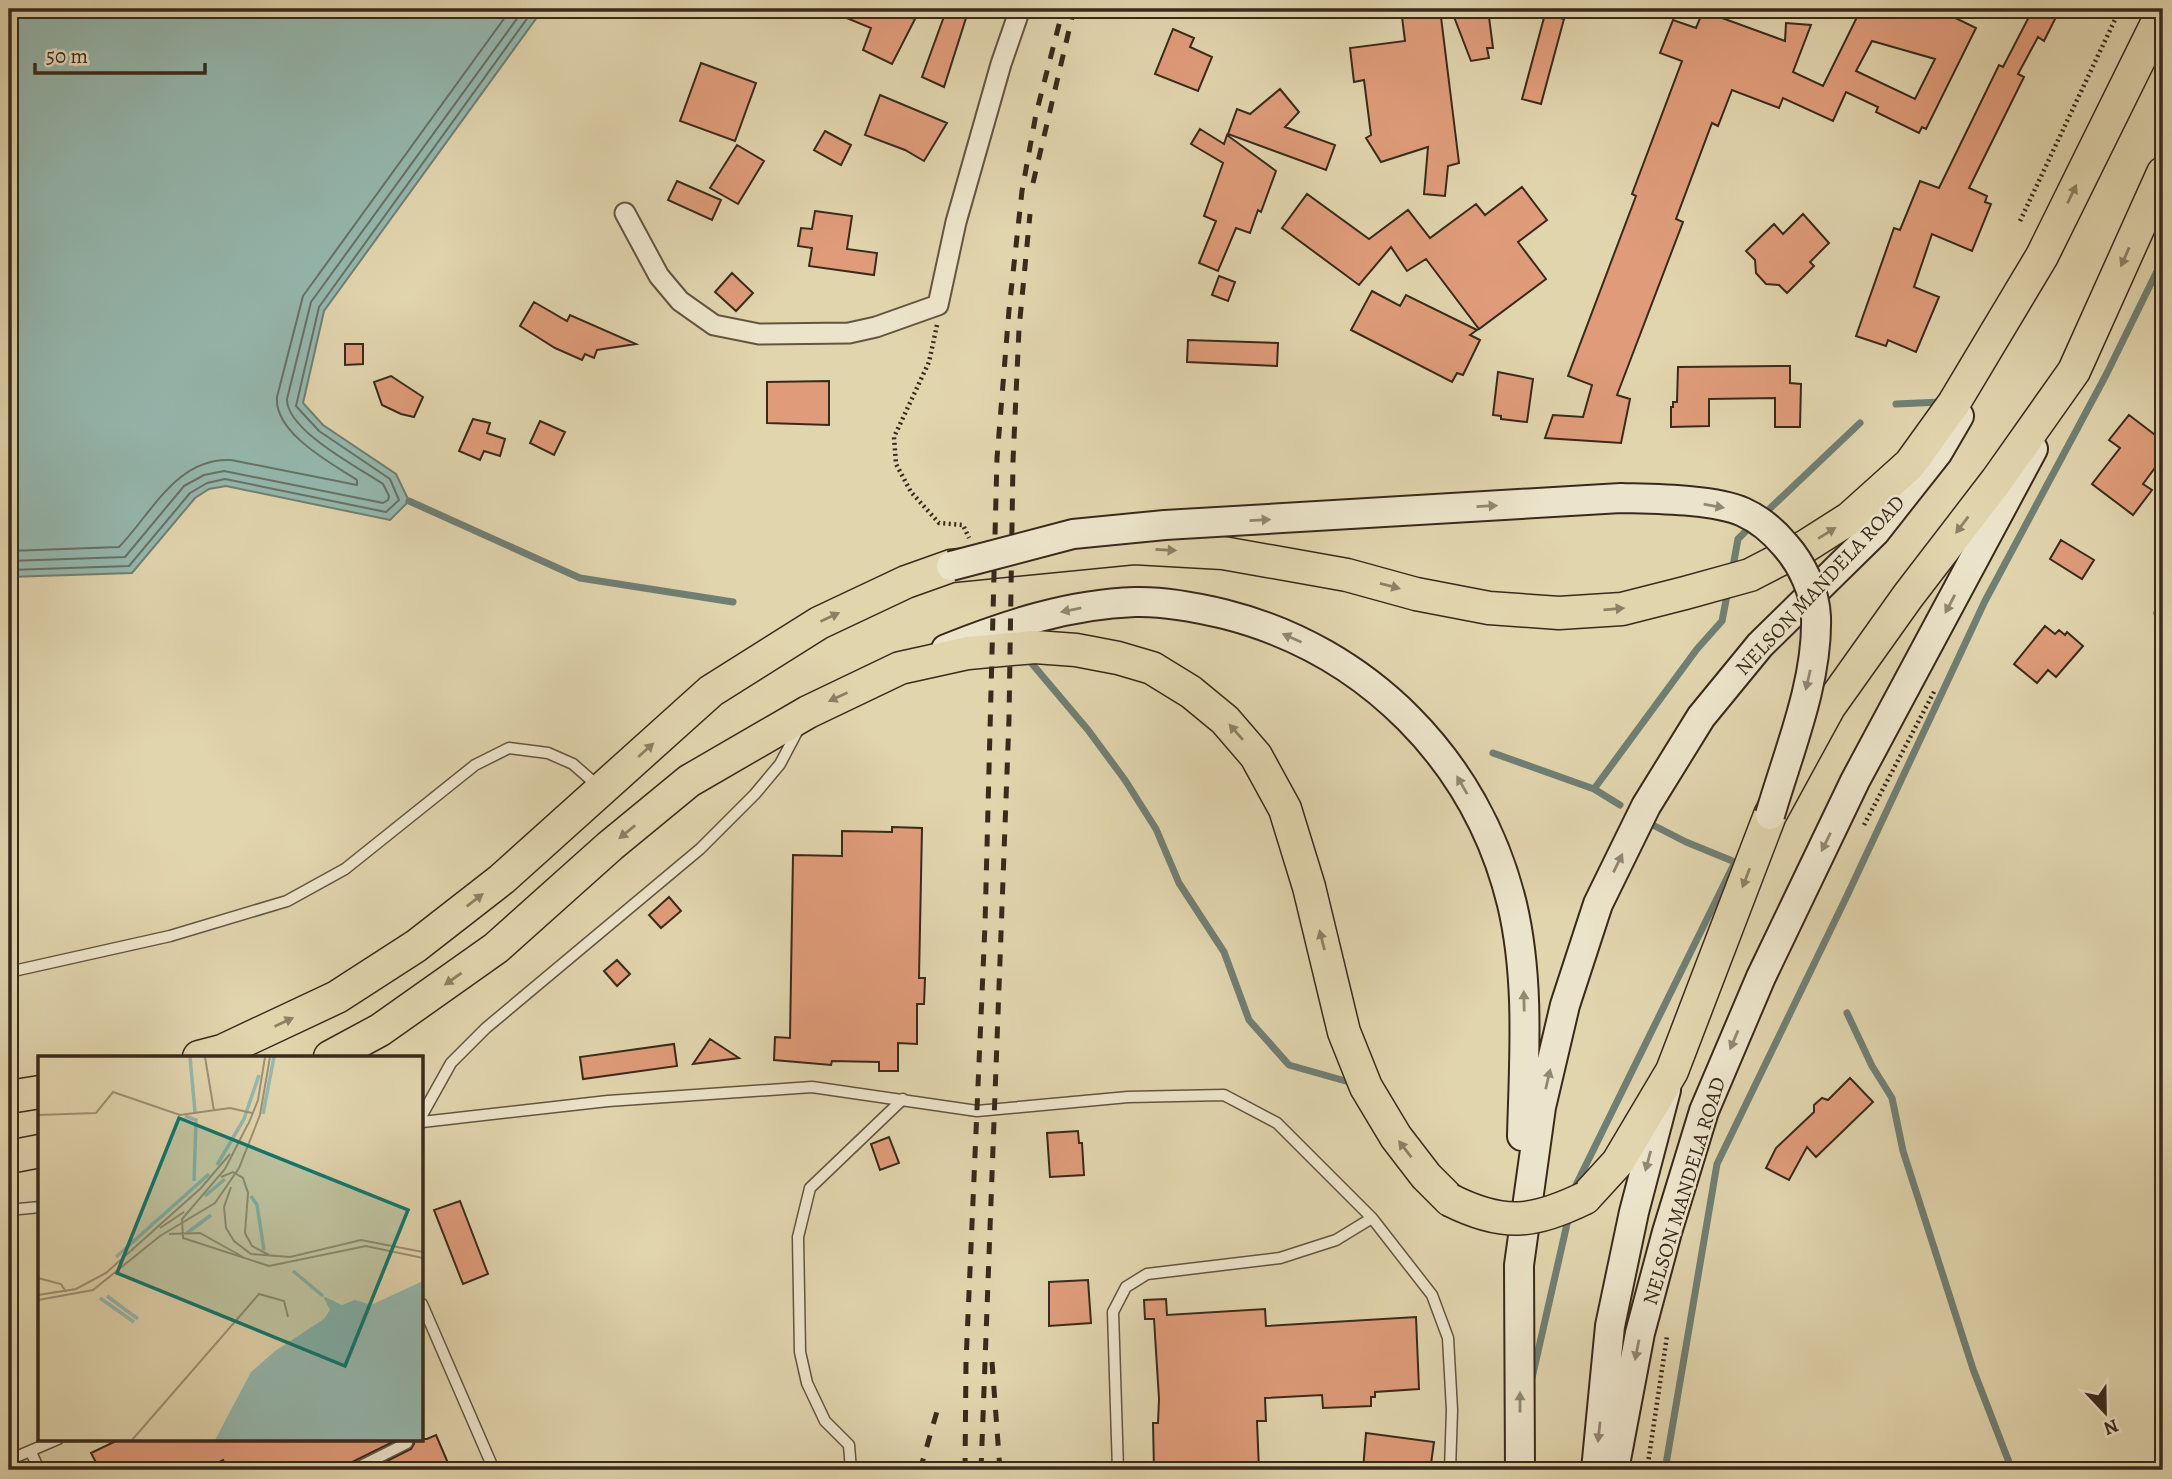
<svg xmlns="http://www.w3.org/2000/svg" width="2172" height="1479" font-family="Alegreya,serif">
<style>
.water{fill:#95b8af;stroke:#707f74;stroke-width:2}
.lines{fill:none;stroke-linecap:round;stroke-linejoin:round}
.shore{stroke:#677166;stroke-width:2}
.stream{stroke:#707f74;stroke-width:7}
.building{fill:#e09c7a;stroke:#392a1c;stroke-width:2;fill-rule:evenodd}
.lane-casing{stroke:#635540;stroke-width:13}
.street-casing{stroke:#635540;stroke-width:23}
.secondary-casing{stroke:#392a1c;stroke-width:32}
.primary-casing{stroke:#392a1c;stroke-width:35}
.path{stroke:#392a1c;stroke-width:4.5;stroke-dasharray:2 3.5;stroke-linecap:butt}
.lane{stroke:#ece4ca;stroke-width:10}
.street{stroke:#ece4ca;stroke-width:19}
.secondary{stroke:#ece4ca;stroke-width:28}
.primary{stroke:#e1d5ae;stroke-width:32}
.rail{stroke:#392a1c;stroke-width:5;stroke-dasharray:12 12;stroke-linecap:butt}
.secondary-bridge-casing{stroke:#392a1c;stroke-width:32;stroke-linecap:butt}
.primary-bridge-casing{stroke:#392a1c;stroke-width:35;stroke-linecap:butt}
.secondary-bridge{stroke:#ece4ca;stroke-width:28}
.primary-bridge{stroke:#e1d5ae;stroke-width:32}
.oneway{fill:#8d8065}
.oneway2{fill:#928773}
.labels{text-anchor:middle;stroke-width:5;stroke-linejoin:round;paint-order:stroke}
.street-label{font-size:21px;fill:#392a1c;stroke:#ece4ca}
.inset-river{fill:none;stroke:#95b8af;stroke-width:3.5}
.inset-road{fill:none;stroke:#9e9174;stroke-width:2}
.view{fill:#0f766e;fill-opacity:0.15;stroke:#0f766e;stroke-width:3.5}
.inset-edge{fill:none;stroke:#392a1c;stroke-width:3.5}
</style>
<rect width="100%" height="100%" fill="#e1d5ae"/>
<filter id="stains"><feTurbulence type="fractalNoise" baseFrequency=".00286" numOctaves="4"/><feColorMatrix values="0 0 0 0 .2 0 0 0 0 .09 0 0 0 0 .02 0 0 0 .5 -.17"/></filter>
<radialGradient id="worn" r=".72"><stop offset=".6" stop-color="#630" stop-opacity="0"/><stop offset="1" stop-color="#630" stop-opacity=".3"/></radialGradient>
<path class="water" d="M9 9H543L324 311 303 403 323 425 396 474 409 501 390 520 226 486 209 489 195 498 132 573 9 577Z"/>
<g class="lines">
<path class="shore" d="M9 551 119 547C152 513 177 457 231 460L357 485V480C331 463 274 433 277 397L303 296 511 9
M9 561 125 557 184 486 204 475 224 471 383 503 388 500 389 496 383 484C359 468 286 430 287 399L311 302 524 9
M9 570 129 566 190 493 207 483 225 479 386 512 399 500 390 479 319 431 296 406 319 307 534 9"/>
<path class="stream" d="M1896 404 1942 402
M409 501 580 578 733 602
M1762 516 1860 423
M1732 572 1738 539 1753 524
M1028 659 1088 730 1125 780 1156 829 1179 883 1224 952 1249 1020 1289 1065 1356 1084
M1493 753 1594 789 1620 805
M1594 789 1697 649 1722 621 1728 590
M1847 1013 1872 1066 1892 1098 1903 1151 1973 1369 2012 1470
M1574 1193 1576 1185 1735 862 1686 842 1647 822
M1532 1378 1569 1215
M1665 1470 1717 1164 1845 900 1985 601 2106 375 2163 259"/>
</g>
<path class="building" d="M825 9H887L915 19 892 64 863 50 871 28Z
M1401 9H1440L1459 163 1448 166 1445 196 1424 194 1428 147 1381 162 1366 138 1371 135 1364 80 1354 82 1350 48 1405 41Z
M1451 9H1488L1493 48H1487L1489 58 1471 61Z
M1861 9H1937L1976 28 1926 129 1922 127 1919 133 1876 112 1878 107 1846 92 1833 121 1783 98 1779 108 1732 90 1718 126 1712 123 1676 219 1683 222 1617 395 1630 399 1621 443 1545 438 1553 415 1583 417 1592 385 1568 376 1636 196 1632 194 1682 61 1660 53 1673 20 1696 28 1703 11 1785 41 1786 23 1811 25 1793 72 1823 86ZM1872 41 1935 59 1915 99 1856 71Z
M2033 9H2060L2044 41 2038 37 2018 74 2024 77 1969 188 1987 196 1985 202 1991 204 1972 251 1932 234 1914 287 1939 297 1916 352 1888 340 1886 346 1856 336 1894 228 1900 230 1920 181 1939 188 1999 65 2003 67Z
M946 11 966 18 944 87 922 77Z
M1545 14 1564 19 1541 104 1522 99Z
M1173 29 1194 38 1190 47 1212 57 1198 91 1155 74Z
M701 63 756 83 735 141 680 121Z
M1280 89 1299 112 1285 127 1335 145 1326 170 1228 134 1237 109 1250 114Z
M880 95 947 123 924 161 905 150 865 135Z
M1200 129 1224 144 1227 135 1276 171 1261 212 1258 210 1250 233 1236 228 1218 271 1199 263 1216 221 1204 216 1223 163 1191 144Z
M825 131 851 145 841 165 814 150Z
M737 145 764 161 738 204 710 188Z
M677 181 721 200 712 220 668 200Z
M1522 187 1547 220 1518 242 1546 279 1479 329 1426 259 1407 271 1391 247 1359 285 1282 228 1307 194 1369 239 1408 210 1430 238 1476 204 1485 215Z
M815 211 852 216 847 249 877 253 874 275 809 266 812 248 798 246 801 228 812 229Z
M1803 214 1829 243 1810 262 1814 266 1787 293 1779 285 1766 284 1756 273 1755 260 1746 251 1774 224 1783 234Z
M732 273 753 293 736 311 715 292Z
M1219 276 1235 282 1228 301 1212 295Z
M1372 291 1400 306 1406 295 1477 330 1470 335 1480 340 1463 375 1457 373 1452 382 1351 330Z
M534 302 567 321 570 315 636 344 597 350 594 358 585 354 582 360 555 348 520 326Z
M1188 340 1278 343 1277 366 1187 362Z
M345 344H363V364L345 365Z
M1790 366V383L1801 384 1800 427H1775V398L1709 399V426L1671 427V407H1673V402H1677L1678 367Z
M1498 372 1533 379 1527 422 1501 419V416L1493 415Z
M391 376 423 397 414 417 401 414 382 405 374 382Z
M829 381V425L767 423V382Z
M2129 415 2163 441V457L2143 484 2152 490 2133 515 2092 484 2120 448 2109 440Z
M473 419 490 423 487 433 505 439 500 456 484 451 480 460 459 451Z
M540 421 565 432 554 455 530 443Z
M2061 540 2094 560 2082 579 2050 559Z
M2045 626 2055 634 2059 630 2065 635 2067 632 2083 646 2056 677 2048 670 2037 683 2014 664Z
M892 827 922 828 919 978H925L924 1004H917V1044L898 1043V1071H879V1062L832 1061 831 1065 774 1060 775 1037 790 1038 793 855 842 856V831L892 832Z
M669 897 681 911 661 928 649 915Z
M617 960 630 974 617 986 604 971Z
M710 1039 739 1058 693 1064Z
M674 1044 677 1066 583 1079 580 1057Z
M1850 1078 1873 1102 1816 1157 1807 1147 1789 1180 1766 1168 1776 1148 1814 1112V1105L1822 1098 1828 1100Z
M1078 1131 1079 1143H1082L1084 1175 1050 1177 1047 1133Z
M889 1137 899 1163 880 1170 871 1144Z
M460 1201 488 1274 463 1284 434 1210Z
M1088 1280 1091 1323 1049 1326V1282Z
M1166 1299 1167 1315 1265 1309 1266 1326 1416 1317 1419 1389 1375 1392V1397H1371V1406L1323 1408 1322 1395 1265 1398 1266 1421H1257L1259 1470H1154L1153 1423H1158L1159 1399 1154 1319H1145L1144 1300Z
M1366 1433 1434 1442 1431 1464 1415 1462 1414 1470H1363Z
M436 1435 451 1470H369L411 1449 414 1444 413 1439H427Z
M120 1439H399L350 1463 346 1470H229L223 1460 204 1470H100L91 1453Z"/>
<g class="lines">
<defs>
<path id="lane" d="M2160 613 2163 619
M9 972 170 936 287 901 345 869 475 765 509 748 548 753 573 764 598 786
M422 1115 451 1063 486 1028 700 849 755 794 780 764 799 728
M422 1122 608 1101 812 1087 977 1111 1128 1097 1224 1095 1277 1123 1372 1218 1432 1295 1448 1338 1452 1410 1450 1470
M9 1210 40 1207
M422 1304 494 1470
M31 1452 39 1470
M9 1460 58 1439
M353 1470 407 1443
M851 1470 849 1445 825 1421 807 1383 800 1352 798 1237 810 1188 903 1099
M1118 1470 1113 1312 1126 1287 1147 1274 1280 1258 1336 1240 1372 1218"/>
<path id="street" d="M625 213 659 276 680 301 714 325 759 334 849 333 876 327 938 305 956 222 1001 64 1020 9"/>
<path id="secondary" d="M946 649C1006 625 1069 604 1135 602 1165 601 1195 607 1224 614 1367 650 1477 760 1512 904 1530 980 1524 1059 1522 1136
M1520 1470 1519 1265 1541 1107 1565 1005 1598 904 1646 806 1701 717 1760 645 1875 532 1938 452 1959 416
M1596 1470 1610 1326 1634 1212 1666 1090
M1614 1470 1640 1333 1667 1232 1704 1111 1761 977 1855 781 2033 449"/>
<path id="primary" d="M199 1057 222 1051 337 997 416 946 502 879 711 691 819 623 906 582 951 566 1134 548 1223 553 1347 575 1416 594 1489 608 1559 613 1622 609 1685 593 1750 575 1806 546 1850 518 1910 464 1954 403 2042 256 2163 11
M330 1057 380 1030 496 948 610 846 689 781 808 712 900 668 968 653 1035 647 1076 650 1118 658 1152 668 1191 692 1225 720 1256 756 1285 809 1309 887 1344 1032 1366 1087 1396 1137 1426 1176 1450 1200
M9 1097 40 1092
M9 1157 40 1151
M1585 1198 1618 1162 1672 1071 1770 815 1829 707 1908 596 1997 480 2074 371 2163 173"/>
</defs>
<use href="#lane" class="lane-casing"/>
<use href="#street" class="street-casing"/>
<use href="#secondary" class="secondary-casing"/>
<use href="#primary" class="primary-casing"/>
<path class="path" d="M2020 221 2120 9
M937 325 929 362 894 437 896 464 911 492 939 523 963 525 969 538
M1864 825 1935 690
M1647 1470 1667 1336"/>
<use href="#lane" class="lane"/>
<use href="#street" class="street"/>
<use href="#secondary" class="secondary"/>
<use href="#primary" class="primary"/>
<path class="rail" d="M1033 183 1074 9
M992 1362 1000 1470
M920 1470 940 1401
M965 1470 966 1362 985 925 997 458 1009 310 1022 191 1036 114 1063 9
M981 1470 1009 719 1013 461 1019 329 1030 214"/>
<defs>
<path id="secondary-bridge" d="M951 566 1073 534 1165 525 1621 498C1654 499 1714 499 1743 512 1759 519 1774 532 1785 545 1802 564 1815 592 1816 617 1818 682 1788 753 1770 815"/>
<path id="primary-bridge" d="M1450 1200C1504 1227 1533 1223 1585 1198"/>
</defs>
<use href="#secondary-bridge" class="secondary-bridge-casing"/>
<use href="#primary-bridge" class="primary-bridge-casing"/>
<use href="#secondary-bridge" class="secondary-bridge"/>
<use href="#primary-bridge" class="primary-bridge"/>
</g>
<defs><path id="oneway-solid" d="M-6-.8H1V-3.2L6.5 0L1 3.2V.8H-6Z" transform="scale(1.75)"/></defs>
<g class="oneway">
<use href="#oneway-solid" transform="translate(2072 194) rotate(-64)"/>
<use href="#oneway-solid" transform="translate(2125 257) rotate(114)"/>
<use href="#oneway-solid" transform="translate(1962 525) rotate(127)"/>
<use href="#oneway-solid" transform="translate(1827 533) rotate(-32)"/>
<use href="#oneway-solid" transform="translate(1166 550) rotate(3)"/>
<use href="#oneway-solid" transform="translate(1390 586) rotate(15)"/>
<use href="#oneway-solid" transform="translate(1614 609) rotate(-5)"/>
<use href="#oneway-solid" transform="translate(830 617) rotate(-25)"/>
<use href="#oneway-solid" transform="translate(838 697) rotate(155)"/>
<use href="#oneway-solid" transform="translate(1236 732) rotate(-131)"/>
<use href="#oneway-solid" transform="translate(646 750) rotate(-42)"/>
<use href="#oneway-solid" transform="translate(627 832) rotate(141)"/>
<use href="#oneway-solid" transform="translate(1746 878) rotate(111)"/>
<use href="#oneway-solid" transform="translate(475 900) rotate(-38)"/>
<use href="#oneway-solid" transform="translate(1322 940) rotate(-104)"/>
<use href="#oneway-solid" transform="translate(453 979) rotate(145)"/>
<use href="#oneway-solid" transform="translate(284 1022) rotate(-25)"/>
<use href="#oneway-solid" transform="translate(1405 1149) rotate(-128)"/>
</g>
<g class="oneway2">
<use href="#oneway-solid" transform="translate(1487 506) rotate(-3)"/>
<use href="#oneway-solid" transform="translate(1714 506) rotate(10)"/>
<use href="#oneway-solid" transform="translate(1260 520) rotate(-3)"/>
<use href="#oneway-solid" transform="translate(1950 604) rotate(118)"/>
<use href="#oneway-solid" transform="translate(1071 610) rotate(169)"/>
<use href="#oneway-solid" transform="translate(1292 638) rotate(-156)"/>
<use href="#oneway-solid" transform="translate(1808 680) rotate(103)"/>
<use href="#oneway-solid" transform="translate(1462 785) rotate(-120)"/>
<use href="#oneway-solid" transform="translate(1826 842) rotate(116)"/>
<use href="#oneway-solid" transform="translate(1618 863) rotate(-64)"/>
<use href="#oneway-solid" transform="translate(1524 1001) rotate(-91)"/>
<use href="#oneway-solid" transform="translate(1734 1040) rotate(113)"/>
<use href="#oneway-solid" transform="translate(1548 1079) rotate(-77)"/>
<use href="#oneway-solid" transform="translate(1648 1161) rotate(105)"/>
<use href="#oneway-solid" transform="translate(1637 1350) rotate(101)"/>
<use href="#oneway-solid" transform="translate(1520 1402) rotate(-90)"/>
<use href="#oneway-solid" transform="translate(1599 1432) rotate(96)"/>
</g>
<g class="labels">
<g class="street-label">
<text transform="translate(1820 585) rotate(-47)" y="7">NELSON MANDELA ROAD</text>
<text transform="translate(1684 1191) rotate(-73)" y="7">NELSON MANDELA ROAD</text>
</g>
</g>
<g transform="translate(38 1056)">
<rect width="385" height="385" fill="#e1d5ae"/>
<path d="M385 225V384H177L213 316 237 295 286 263 292 254 285 240 304 249 317 244 333 249Z" fill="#95b8af"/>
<path class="inset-river" d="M152 1 157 56M225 58 236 1M147 60 158 64 156 125M179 109 206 63 221 19M167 140 187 123M213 140 219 149 226 194M149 177 173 159M78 201 171 118M255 215 285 240M69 240 100 263M62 242 96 266"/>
<path class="inset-road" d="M167 1 176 55M0 59 58 57 75 36 142 59 192 52 214 57M210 68 187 113 144 163 145 182 231 210 328 190 385 202M210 69 220 44 227 1M183 121 195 116 205 122 210 137 207 177 214 190 231 199M193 131 186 151 188 172 196 185 213 198 252 201 323 184 385 196M122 172 146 156M131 178 162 177 205 201M0 222 23 228 28 236M0 239 38 233 68 217 163 132 192 98M0 244 55 234 122 180 177 147 201 112 222 59 232 1M94 384 221 238 246 245 250 261"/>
<path class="view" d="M141 62 370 154 307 310 79 217Z"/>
<rect width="385" height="385" class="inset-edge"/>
</g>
<rect width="2172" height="1479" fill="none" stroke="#e1d5ae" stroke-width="35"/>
<rect x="10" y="10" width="2151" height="1458" fill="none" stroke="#392a1c" stroke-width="3.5"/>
<rect x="18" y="18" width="2137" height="1444" fill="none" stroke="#392a1c" stroke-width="2"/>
<g transform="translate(2105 1412) rotate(158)" stroke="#ece4ca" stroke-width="5" paint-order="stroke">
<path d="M0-5L12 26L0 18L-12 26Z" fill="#392a1c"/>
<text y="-10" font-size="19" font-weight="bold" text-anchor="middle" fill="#392a1c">N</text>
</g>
<path d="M35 63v10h170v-10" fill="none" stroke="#392a1c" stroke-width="3.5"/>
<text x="46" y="63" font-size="21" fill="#392a1c" stroke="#ece4ca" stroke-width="5" paint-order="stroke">50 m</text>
<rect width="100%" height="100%" filter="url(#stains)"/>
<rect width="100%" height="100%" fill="url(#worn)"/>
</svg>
